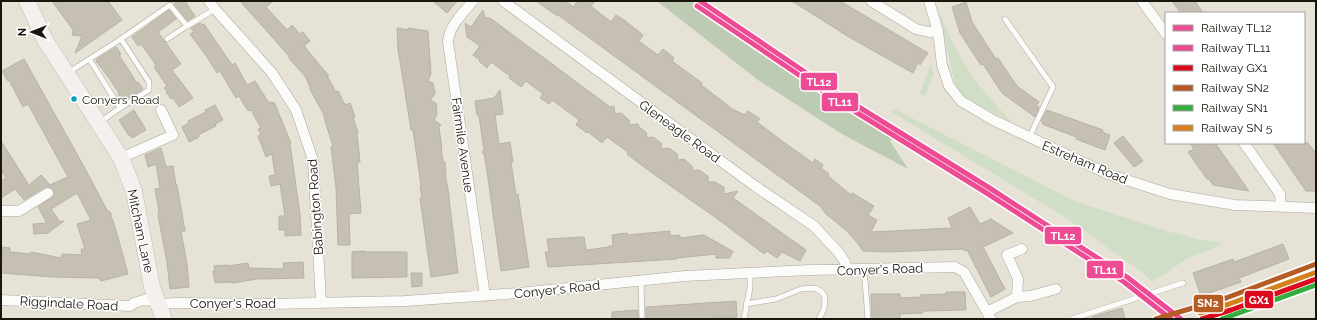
<svg xmlns="http://www.w3.org/2000/svg" width="1317" height="320" font-family="Raleway,sans-serif">
<style>
.green{fill:#d1dec6}
.forest{fill:#bccbb1}
.building{fill:#c5c0b2;stroke:#b6b2a8}
.lines{fill:none;stroke-linecap:round;stroke-linejoin:round}
.lane-casing{stroke:#aaa79d;stroke-width:6}
.street-casing{stroke:#aaa79d;stroke-width:11}
.primary-casing{stroke:#bfbdb7;stroke-width:17}
.lane{stroke:#fbfbf9;stroke-width:5}
.street{stroke:#fbfbf9;stroke-width:10}
.primary{stroke:#f5f0ed;stroke-width:16}
.rail-1-casing{stroke:#fff;stroke-width:8}
.rail-2-casing{stroke:#fff;stroke-width:8}
.rail-3-casing{stroke:#fff;stroke-width:8}
.rail-4-casing{stroke:#fff;stroke-width:8}
.rail-5-casing{stroke:#fff;stroke-width:8}
.rail-6-casing{stroke:#fff;stroke-width:8}
.rail-1{stroke:#ee4b95;stroke-width:5}
.rail-2{stroke:#ee4b95;stroke-width:5}
.rail-3{stroke:#dc0a1e;stroke-width:5}
.rail-4{stroke:#b55b24;stroke-width:5}
.rail-5{stroke:#32ad3e;stroke-width:5}
.rail-6{stroke:#d6801b;stroke-width:5}
.bus-dot{fill:#01a2c4;stroke:#fff;stroke-width:1.5}
.labels{text-anchor:middle;stroke-width:3;stroke-linejoin:round;paint-order:stroke}
.bus-label{font-size:12px;fill:#19160e;stroke:#fff;text-anchor:start}
.street-label{font-size:13px;fill:#19160e;stroke:#fff}
.line-badge{stroke:#fff;stroke-width:1.5}
.badge-label{font-size:11px;text-anchor:middle;font-weight:bold;fill:#fff}
</style>
<rect width="100%" height="100%" fill="#e7e2d6"/>
<path class="green" d="M941 15C958 62 980 89 1014 124L958 93 954 79 940 18Z
M930 65 934 73 925 96 920 94Z
M894 109 1077 202 1167 231 1201 240 1223 243 1210 250 1192 256 1173 268 1166 274 1151 281 1145 274 1066 218 890 111Z"/>
<path class="forest" d="M657 1H691L785 67 894 134 896 136 890 141 908 169 842 134 758 80Z"/>
<path class="building" d="M52 1H108L122 20 75 53 82 36 72 35 73 30Z
M178 1H185L195 16 188 21 174 4Z
M240 1H273L266 7 287 30 292 25 300 34 303 32 310 41 304 46 329 76H327L336 92 338 91 345 105 350 103 355 117H353L358 133 357 134 360 162H357L361 213 349 214 350 245H338L336 187 331 147 333 146 325 121 324 115 310 89V87L305 76 293 63 289 58V56L280 46Z
M433 1H457L447 13Z
M536 1H566L573 7 578 1H595L591 6 611 22 616 15 624 20 643 35 639 41 658 55 663 49 674 58 672 61 702 83 701 85 721 100 732 109 745 115 748 111 760 119 757 122 782 141 813 163 815 159 823 165 821 168 829 174 828 176 851 195 852 193 874 206 868 215 877 220 871 232 952 228 948 218 970 207 980 224 991 219 1013 233 983 247 1005 289 991 297 967 250 964 251 963 249 886 252 863 251 859 245 847 231 826 214 820 206 558 15H556Z
M792 1H840L928 53 920 65 918 63 913 73 849 37Z
M1172 1H1195L1203 13H1181Z
M966 2 972 22 996 59 998 58 1017 86 1039 102 1036 106 1039 107 1035 117 1002 93 983 64 981 65 960 33 952 7Z
M169 10 176 19 158 32 181 64 172 70 193 98 179 107 173 98 171 99 166 92 167 91 164 88 167 86 154 67 156 65 141 44 138 46 132 37Z
M483 10 485 18H490L610 107 614 106 615 114 621 113 629 120 630 125 638 124 639 127 646 132 647 138 653 137 661 143 662 149 669 148 677 154 678 160 684 159 692 166 693 171 699 170 708 176V182H715L724 187V194L738 191 733 198 806 250 800 261 782 252 777 258 767 251 764 254 719 220 648 170 627 154 628 152 607 137 602 143 588 132 587 133 576 125 579 120 552 100 549 104 540 98 543 94 526 81 521 87 509 78 510 76 491 62 487 68 479 61 480 60 473 55 480 46 467 37 465 23 471 27Z
M200 23 202 25 204 24 232 65 235 63 247 85 255 81 269 103 272 102 273 103 274 102 291 143 290 144 300 214 301 235 285 236V230H279V216H285L280 184 271 186 269 176 275 175 272 154 266 157 258 136 261 135 258 129 261 128 251 110 248 111 239 96 236 98 220 71 217 73 207 57 190 34 194 32 191 28Z
M397 28 408 30V28L428 31 431 74 428 81 433 83 435 94 430 100 436 103 437 114 434 120 441 125 439 127 442 149 441 150 443 161 445 162 446 173 445 174 449 195V198L458 273 431 277 420 198H422L420 186 421 185 413 130H411L401 67 398 50Z
M116 47 121 54 119 55 137 83 138 82 143 89 123 102 118 94 119 93 109 78 96 61 97 59Z
M24 59 82 163 107 210 111 213V216L116 230 128 274 101 281 99 278 53 277 1 273 2 247 10 248V252L30 254 31 252 61 258 62 254 82 255 81 249H85L77 224 91 220 77 193 51 209 60 222 64 221 48 233 34 234 33 224 47 223 38 207 54 196V193L53 189 48 187H45L24 200 15 189 1 198V181L6 178 1 170V141L29 185 41 175 50 185 68 177 28 104 23 107 9 80 8 81 2 71Z
M500 90 503 114 495 115 499 144 510 142 513 162H511L516 195 518 194 529 267 501 271 487 171 484 154 482 152 484 150 479 116 477 115 475 101 494 98Z
M215 105 223 120 215 124 216 126 198 135 199 137 189 142 182 127 189 123 188 121 206 112 205 110Z
M134 110 146 130 132 138 130 135 129 136 119 120Z
M1047 110 1103 130 1102 132 1110 135 1105 150 1076 139V137L1042 124 1043 123 1041 121Z
M1123 136 1143 161 1134 167 1114 143Z
M1190 143H1215L1249 191 1213 185 1209 179H1207L1188 152 1194 149Z
M1273 143H1308L1316 153V191H1306Z
M161 148 166 167 173 166 176 185H177L185 231H181L187 264 189 287 170 289 167 262 158 215 159 211 155 189 160 188 156 164 148 167 145 155Z
M670 231V236L680 235V238L704 235 734 252H732L730 258H716V254L677 258V259L548 267 545 252H549L547 239 584 237 586 250 609 247V246H613L612 235 627 233V235Z
M1283 244 1289 259 1239 278 1241 282 1201 296 1193 273 1233 259 1234 262Z
M365 251V252H407V277L352 278V252Z
M303 262 304 278 257 279 233 283V282L215 283 213 271H215L214 266 228 265V266L248 263 249 268 284 269 283 263Z
M411 273H422V286L412 287Z
M946 292H965L966 310 923 311V313L900 314V319H872L871 294H900V298L921 297 920 295 946 294Z
M736 301 737 317 703 319H646V307Z
M1122 308 1125 319H1092V317Z
M638 310V319H612V312Z"/>
<g class="lines">
<defs>
<path id="lane" d="M1005 19 1053 87 1029 138
M167 39 187 26 215 9
M90 60 120 108 100 122
M69 72 121 39
M120 108 149 90V82L121 39 170 5 187 26
M863 270 865 280 868 319
M641 281 642 319
M746 304 776 299 801 289 815 288 822 292 825 297 824 309 819 319
M744 319 750 288V273
M1072 319 1183 283"/>
<path id="street" d="M209 1 215 9 272 73 296 110 313 160 321 302
M473 1C463 13 449 26 448 42L485 296
M503 1 755 186 814 226 839 253 845 262 847 270
M871 1 916 29 929 32 938 31
M929 1 938 31 942 65 949 86 961 101 993 120 1108 174 1170 194 1235 205 1316 208
M1142 1 1166 34
M1244 143 1280 194 1281 207
M121 158 173 135 161 110
M1 211H19L48 193
M1017 297 1018 279 1007 255 1022 249
M1 300 130 306 134 303 147 299 158 304 175 303 270 304 405 301 519 293 685 276 811 270 955 267 964 272 991 319
M987 312 1017 297 1030 296 1056 289"/>
<path id="primary" d="M27 1 45 40 121 158 134 191 152 287 164 319"/>
</defs>
<use href="#lane" class="lane-casing"/>
<use href="#street" class="street-casing"/>
<use href="#primary" class="primary-casing"/>
<use href="#lane" class="lane"/>
<use href="#street" class="street"/>
<use href="#primary" class="primary"/>
<defs>
<path id="rail-1" d="M700 1 833 91 988 187 1127 277 1181 319"/>
<path id="rail-2" d="M697 6 830 96 985 192 1124 282 1171 319"/>
<path id="rail-3" d="M1202 319 1231 310 1316 279"/>
<path id="rail-4" d="M1156 319 1226 298 1316 264"/>
<path id="rail-5" d="M1222 319 1316 285"/>
<path id="rail-6" d="M1200 313 1229 304 1314 273"/>
</defs>
<use href="#rail-1" class="rail-1-casing"/>
<use href="#rail-2" class="rail-2-casing"/>
<use href="#rail-3" class="rail-3-casing"/>
<use href="#rail-4" class="rail-4-casing"/>
<use href="#rail-5" class="rail-5-casing"/>
<use href="#rail-6" class="rail-6-casing"/>
<use href="#rail-1" class="rail-1"/>
<use href="#rail-2" class="rail-2"/>
<use href="#rail-3" class="rail-3"/>
<use href="#rail-4" class="rail-4"/>
<use href="#rail-5" class="rail-5"/>
<use href="#rail-6" class="rail-6"/>
</g>
<circle class="bus-dot" cx="74" cy="99" r="3.5"/>
<g class="labels">
<g class="bus-label">
<text x="82" y="104">Conyers Road</text>
</g>
<g class="street-label">
<text transform="translate(680 131) rotate(36)" y="5">Gleneagle Road</text>
<text transform="translate(463 145) rotate(82)" y="5">Fairmile Avenue</text>
<text transform="translate(1085 162) rotate(23)" y="5">Estreham Road</text>
<text transform="translate(315 207) rotate(-94)" y="5">Babington Road</text>
<text transform="translate(141 231) rotate(78)" y="5">Mitcham Lane</text>
<text transform="translate(880 269) rotate(-2)" y="5">Conyer's Road</text>
<text transform="translate(557 289) rotate(-6)" y="5">Conyer's Road</text>
<text transform="translate(69 303) rotate(3)" y="5">Riggindale Road</text>
<text x="233" y="308">Conyer's Road</text>
</g>
</g>
<g class="line-badge">
<rect x="800" y="72" width="38" height="19" rx="4" fill="#ee4b95"/>
<rect x="821" y="92" width="38" height="20" rx="4" fill="#ee4b95"/>
<rect x="1044" y="226" width="38" height="19" rx="4" fill="#ee4b95"/>
<rect x="1086" y="260" width="38" height="19" rx="4" fill="#ee4b95"/>
<rect x="1244" y="290" width="30" height="19" rx="4" fill="#dc0a1e"/>
<rect x="1193" y="294" width="31" height="19" rx="4" fill="#b55b24"/>
</g>
<g class="badge-label">
<text x="819" y="86">TL12</text>
<text x="840" y="106">TL11</text>
<text x="1063" y="240">TL12</text>
<text x="1105" y="274">TL11</text>
<text x="1259" y="304">GX1</text>
<text x="1208" y="307">SN2</text>
</g>
<rect width="1317" height="320" fill="none" stroke="#19160e" stroke-width="4"/>
<rect x="1165" y="12" width="140" height="132" fill="#ffffff" stroke="#a3a29f"/>
<rect x="1173" y="25" width="20" height="6" fill="#ee4b95" stroke="#a3a29f"/>
<text x="1201" y="32" font-size="12" fill="#19160e">Railway TL12</text>
<rect x="1173" y="45" width="20" height="6" fill="#ee4b95" stroke="#a3a29f"/>
<text x="1201" y="52" font-size="12" fill="#19160e">Railway TL11</text>
<rect x="1173" y="65" width="20" height="6" fill="#dc0a1e" stroke="#a3a29f"/>
<text x="1201" y="72" font-size="12" fill="#19160e">Railway GX1</text>
<rect x="1173" y="85" width="20" height="6" fill="#b55b24" stroke="#a3a29f"/>
<text x="1201" y="92" font-size="12" fill="#19160e">Railway SN2</text>
<rect x="1173" y="105" width="20" height="6" fill="#32ad3e" stroke="#a3a29f"/>
<text x="1201" y="112" font-size="12" fill="#19160e">Railway SN1</text>
<rect x="1173" y="125" width="20" height="6" fill="#d6801b" stroke="#a3a29f"/>
<text x="1201" y="132" font-size="12" fill="#19160e">Railway SN 5</text>
<g transform="translate(32 32) rotate(270)" stroke="#ffffff" stroke-width="3" paint-order="stroke">
<path d="M0-3L7 15L0 10L-7 15Z" fill="#19160e"/>
<text y="-6" font-size="11" font-weight="bold" text-anchor="middle" fill="#19160e">N</text>
</g>
</svg>
